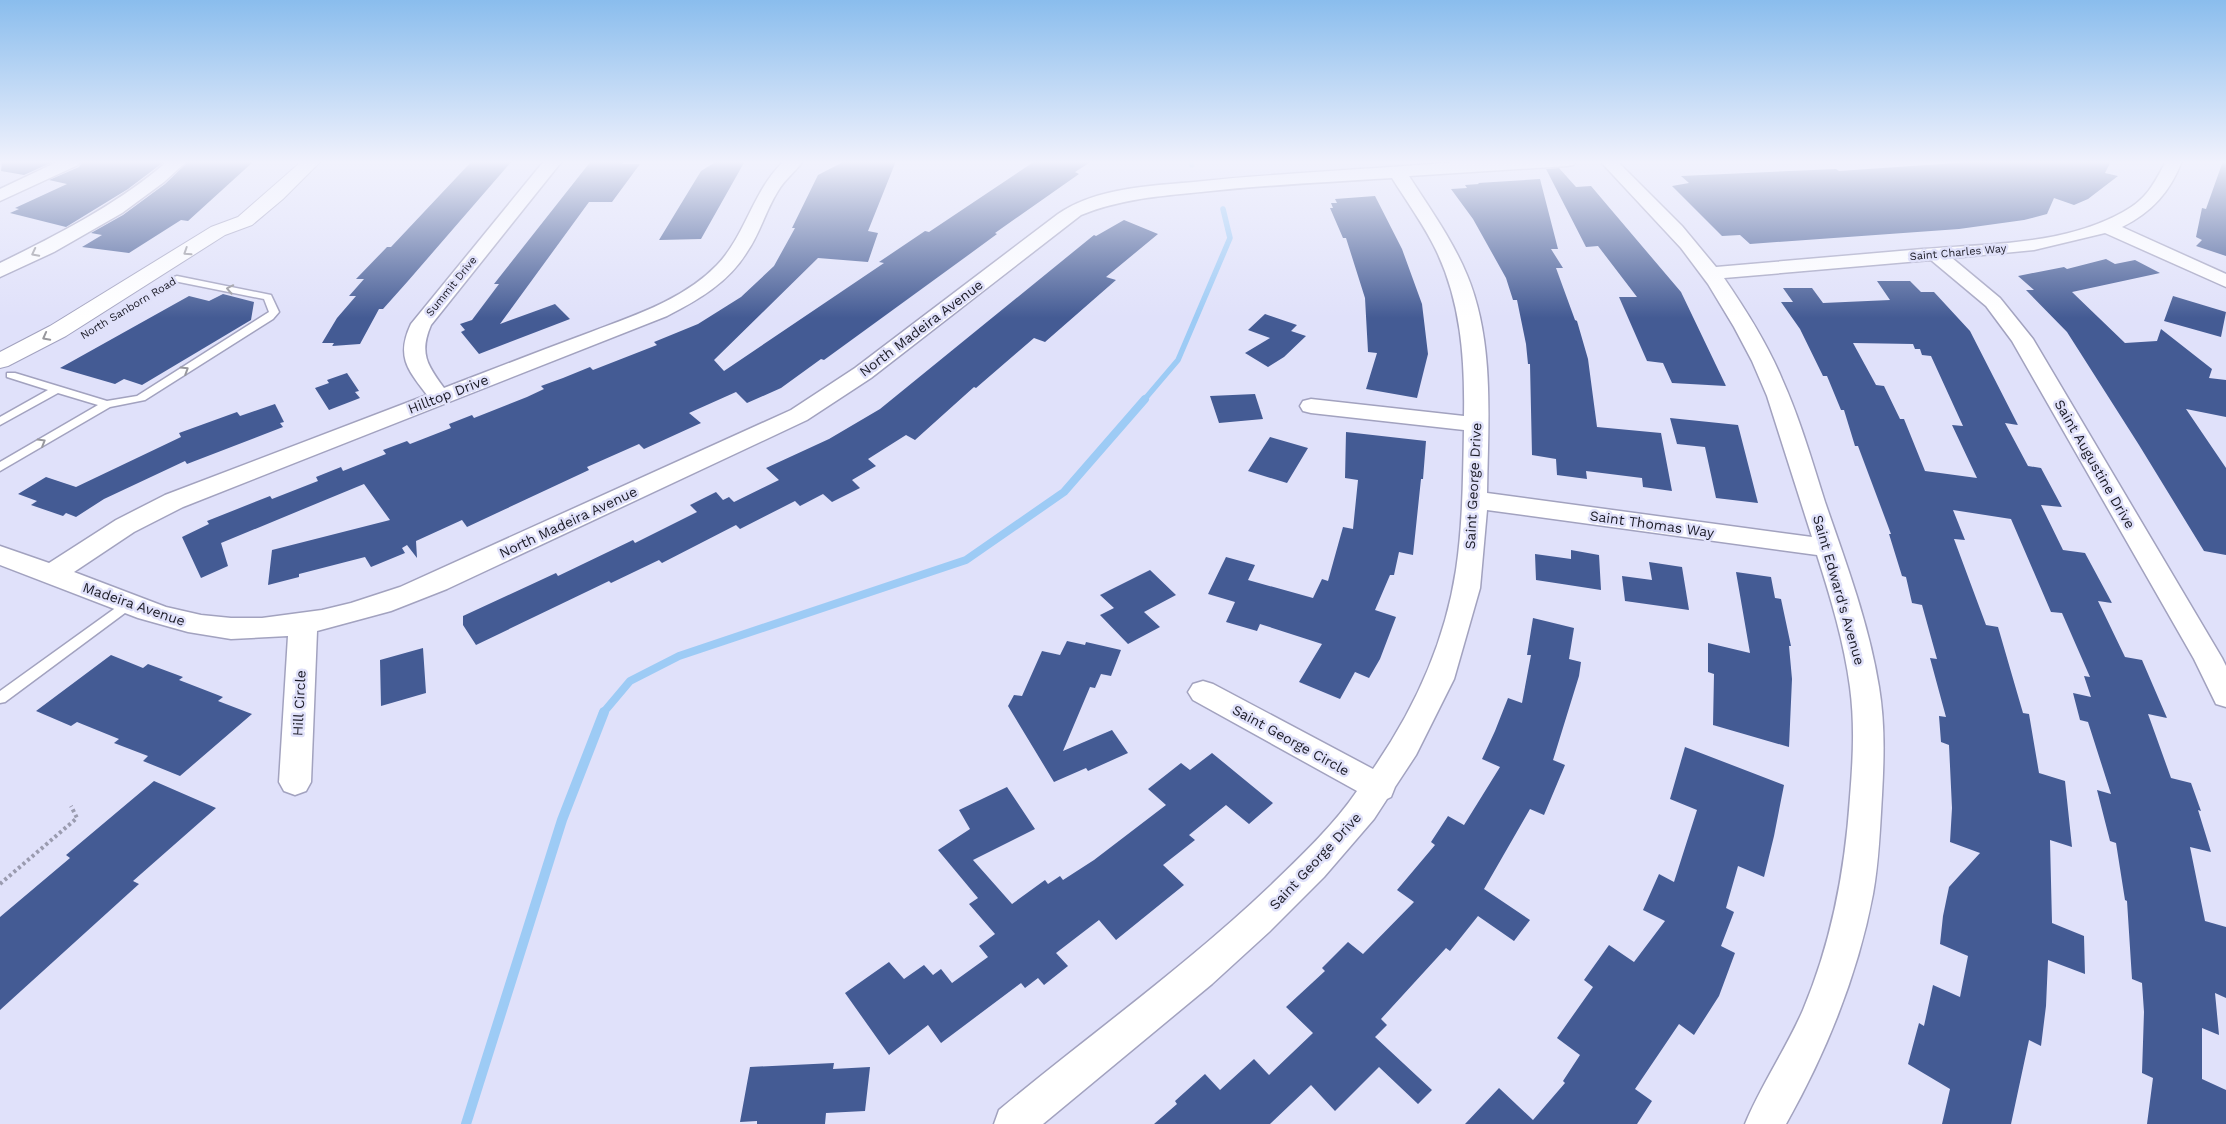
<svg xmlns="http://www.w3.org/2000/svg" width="2226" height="1124" font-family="'Work Sans',sans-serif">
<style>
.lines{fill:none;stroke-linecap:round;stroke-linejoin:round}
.stream-far2{stroke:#9dcbf5;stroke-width:5.5}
.stream-far1{stroke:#9dcbf5;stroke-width:8}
.stream{stroke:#9dcbf5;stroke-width:10}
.building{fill:#445b94;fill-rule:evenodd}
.service-casing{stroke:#a2a2bf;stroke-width:3}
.minor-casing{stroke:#a2a2bf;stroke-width:3}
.secondary-casing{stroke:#a2a2bf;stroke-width:2}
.path{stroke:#9a9baf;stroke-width:4;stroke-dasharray:3 3;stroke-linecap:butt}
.service{fill:#fff;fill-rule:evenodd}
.minor{fill:#fff;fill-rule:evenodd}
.secondary{fill:#fff;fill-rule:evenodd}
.oneway{stroke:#98989d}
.labels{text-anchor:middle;stroke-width:5;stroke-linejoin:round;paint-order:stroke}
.far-street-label{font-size:11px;fill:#1b1b26;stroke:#e0e1fa}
.street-label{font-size:14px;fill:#1b1b26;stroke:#e0e1fa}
</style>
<rect width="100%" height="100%" fill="#e0e1fa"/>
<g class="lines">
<path class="stream-far2" d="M1191 161 1192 165
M1144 400 1178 360 1230 238 1223 209"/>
<path class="stream-far1" d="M603 713 630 681 679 656 966 560 1064 492 1145 399"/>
<path class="stream" d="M466 1124 562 820 604 712"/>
</g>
<path class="building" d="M2 161H55L24 175 1 171Z
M83 161H165L128 189 66 227 10 213 19 209 15 208 67 184 49 180 79 167Z
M189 161H254L188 221 181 220 129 253 82 247 102 235 91 233 123 215 165 184Z
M472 161H512L408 281 383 309H379L360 344 332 346 334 343H322L337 318 356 296H349L364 279H356L387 247H391Z
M591 161H624L622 164H640L612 202H589L500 324 555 304 570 319 479 354 461 332 465 330 460 324 472 320 499 284H494Z
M717 161H745L701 239 659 240 701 171Z
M845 161H896L868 231 878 233 868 262 818 258 714 360 724 371 884 263 879 262 925 231 929 232 1035 161H1092L1075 172 1079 174 995 233 997 234 967 256 824 360 821 359 781 388 747 403 736 392 689 413 701 423 644 449 639 444 587 467 589 470 467 527 462 520 416 541 417 558 407 545 402 548 405 553 371 567 365 557 299 574V577L268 585 272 550 390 520 364 484 221 543 228 566 201 578 182 537 209 524 207 521 270 496 272 499 318 481 316 477 341 467 343 471 386 454 383 450 407 441 410 444 451 428 449 424 472 415 474 418 527 397 544 389 541 386 563 378 590 367 593 370 657 345 654 342 698 324 741 297 774 266 795 228H792L818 175Z
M1985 161H2111L2105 173 2118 176 2088 199 2074 205 2054 198 2047 214 2024 220 1959 229 1750 244 1740 235 1722 236 1672 186 1689 183 1681 176 1836 169 1839 171Z
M2223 161H2226V256L2196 246 2202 240 2196 237 2202 208 2206 209Z
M1559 168 1576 187 1591 186 1681 292 1726 386 1672 383 1663 363 1647 361 1619 297H1637L1598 246 1586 247 1546 169Z
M1540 179 1558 249H1551L1563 268H1556L1575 320 1577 321 1588 359 1597 427 1661 433 1672 491 1643 487 1642 478 1586 471 1587 479 1557 475 1556 459 1532 455 1530 364H1528L1526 344 1517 300H1513L1506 278 1473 219 1451 189 1467 188 1465 185 1479 184 1478 183Z
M1375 196 1402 249 1422 304 1428 354 1417 398 1366 389 1377 353 1368 352 1365 298 1346 238H1343L1330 208H1333L1331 203H1337L1335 199Z
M1124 220 1158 234 1106 277 1116 280 1045 342 1034 338 976 388 974 387 915 440 906 435 868 459 876 466 852 480 860 488 832 502 823 494 800 506 795 501 740 529 736 525 662 563 659 560 611 583 609 581 476 645 463 625V616L556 573 558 576 633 540 635 543 697 512 690 505 716 492 723 500 729 497 734 502 779 480 766 468 829 439 880 409 1094 235 1096 236Z
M2106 259 2115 264 2135 260 2160 273 2072 292 2125 343 2157 341 2161 329 2212 369 2209 378 2226 380V417L2186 409 2226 468V555L2204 551 2139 445 2067 332 2026 290H2034L2018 276 2064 267 2067 269Z
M1877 281H1910L1921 292H1934L1970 331 2018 425 2005 423 2028 466 2041 468 2062 507 2041 505 2063 550 2085 553 2112 603 2098 601 2125 657 2142 660 2167 718 2148 714 2171 778 2191 783 2201 811 2198 810 2211 852 2190 847 2205 921 2226 927V998L2215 993 2219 1035 2202 1028V1079L2226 1090V1124H2147L2153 1078 2142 1073 2144 1012 2142 983 2132 979 2127 901 2125 900 2116 843 2110 841 2097 790 2111 794 2088 722 2080 720 2073 693 2091 697 2084 676 2090 677 2062 613 2051 612 2011 519 1953 510 1965 540 1954 539 1986 625 1998 627 2023 713 2029 714 2039 773 2065 781 2072 847 2050 840 2052 923 2084 936 2085 974 2048 960 2046 1006 2041 1046 2029 1040 2011 1124H1942L1950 1089 1908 1064 1919 1023 1924 1026 1933 985 1960 997 1968 956 1940 944 1943 916 1949 887 1980 853 1950 842 1952 808 1949 745 1941 742 1939 716 1946 717 1930 658 1937 659 1922 605 1912 603 1906 577 1902 576 1889 534H1891L1858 446H1855L1844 410H1841L1827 376H1823L1800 329 1781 302H1793L1783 288H1812L1823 303 1890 300ZM1853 343 1913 344 1915 349H1920L1922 355 1931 356 1963 426 1952 425 1977 478 1925 471 1904 419H1900L1884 386 1876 385Z
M223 294 254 302 251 320 142 385 124 379 115 384 60 368 189 296 209 301Z
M2173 296 2226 312 2221 337 2164 321Z
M1265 314 1297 325 1291 331 1306 336 1284 357 1268 367 1245 353 1270 338 1248 330Z
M347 373 359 391 355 392 360 398 329 410 315 388 329 383 327 380Z
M1255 394 1263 419 1219 423 1210 396Z
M275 404 284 422 280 423 283 427 187 464 185 461 104 499 76 517 66 513 63 516 31 505 37 501 18 494 46 477 76 487 181 437 179 433 237 412 240 416Z
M1670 418 1738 425 1758 503 1716 498 1705 447 1677 444Z
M1346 432 1426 441 1423 479H1421L1413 555 1399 552 1394 575H1390L1375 610 1396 617 1380 659 1369 678 1355 672 1340 699 1299 682 1322 644 1260 624 1257 631 1226 622 1235 602 1208 594 1226 557 1255 565 1248 580 1313 598 1322 579 1328 581 1343 527 1353 529 1358 480 1345 478Z
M1270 437 1308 448 1287 483 1248 471Z
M1571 550 1599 555 1601 590 1536 580 1535 554 1571 559Z
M1649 562 1682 567 1689 610 1625 601 1622 576 1652 580Z
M1150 570 1176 595 1144 612 1160 627 1128 644 1100 615 1114 608 1100 595Z
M1736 572 1771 577 1775 598 1781 599 1791 646H1789L1792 679 1789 747 1713 725 1714 674 1708 672V643L1750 653Z
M1533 618 1574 628 1569 659 1581 662 1579 676 1553 760 1565 765 1544 815 1530 809 1484 889 1530 920 1514 941 1478 916 1450 951 1446 948 1381 1019 1387 1025 1375 1037 1432 1090 1418 1104 1379 1067 1335 1111 1311 1085 1270 1124H1154L1177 1104 1175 1101 1205 1074 1220 1090 1254 1059 1269 1075 1313 1033 1286 1007 1325 971 1322 968 1348 942 1363 954 1414 902 1397 890 1435 845 1431 842 1448 816 1464 825 1500 767 1482 759 1495 731 1508 698 1522 703 1531 655H1527Z
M1067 641 1085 645 1086 642 1121 650 1111 676 1101 674 1095 688 1090 687 1063 751 1112 730 1128 753 1088 771 1086 768 1054 782 1008 706 1014 695 1022 696 1042 651 1060 655Z
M423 648 426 693 381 706 380 660Z
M111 655 143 668 148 664 183 677 179 680 223 697 218 701 252 714 180 776 143 761 148 756 114 743 119 739 77 722 71 726 36 711Z
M1685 747 1784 785 1774 836 1764 877 1738 866 1726 908 1734 912 1721 946 1735 953 1719 996 1694 1035 1679 1024 1635 1089 1652 1101 1637 1124H1465L1499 1088 1533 1120 1565 1083 1563 1081 1580 1055 1557 1038 1593 987 1584 980 1609 945 1634 962 1665 921 1643 910 1659 874 1674 882 1697 810 1670 799Z
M1212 753 1273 803 1249 824 1226 805 1189 835 1195 840 1163 865 1184 885 1116 940 1099 920 1056 953 1068 966 1044 985 1038 978 1025 988 1021 983 941 1043 928 1025 889 1055 845 993 889 962 904 979 924 965 933 975 941 969 952 983 988 957 979 946 995 934 969 904 978 898 938 850 970 829 959 810 1007 787 1035 829 973 860 1012 904 1045 880 1048 884 1060 876 1063 880 1094 860 1166 805 1148 789 1181 763 1190 770Z
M154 781 216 808 133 881 139 884 0 1010V917L70 858 66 855Z
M834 1063 833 1069 870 1067 865 1111 826 1113 825 1124H757V1121L740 1122 750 1067Z"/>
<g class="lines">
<defs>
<path id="service" d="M177 276 271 295 279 312 273 319 145 400 110 407 0 471V462L98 405 58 393 0 425V417L48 390 7 377V373H15L107 401 137 396 269 312 264 299 174 281V277Z
M128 599 133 601 134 604 133 607 5 702 0 703V691Z"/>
<path id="minor" d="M59 161H81L78 165 0 201V189Z
M168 161H187L164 182 122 213 54 252 0 277V263C59 234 118 204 168 161Z
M544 161H562L431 325C419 353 427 365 444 388 491 370 537 352 583 335 629 317 681 302 717 265 746 235 753 190 784 161H803C795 172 785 179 778 191 766 210 760 233 747 252 728 283 698 300 667 316L183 507 134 532 74 572 166 607 201 615 231 618H262L322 610 351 603 400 587 791 410 855 368 1058 214C1096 188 1149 186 1194 182 1249 176 1304 173 1360 169 1431 165 1504 156 1576 161L1573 165 1567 166 1409 176C1430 209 1452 239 1467 275 1495 342 1488 422 1487 493L1812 537 1767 396 1752 361 1734 327 1708 284 1681 248 1600 161H1617L1682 226 1716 267C1785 261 1854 255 1923 249 1989 244 2064 245 2123 212 2147 199 2154 184 2166 161H2182C2170 192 2152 212 2122 227L2226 274V287L2105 233 2034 250 1952 258 2000 298 2033 339 2222 658 2226 666V707L2216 704 2194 659 2012 341 1986 306 1931 260 1724 278C1746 310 1767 343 1782 379 1800 419 1812 461 1825 502 1846 563 1869 624 1879 687 1885 723 1884 759 1882 795 1880 828 1879 861 1873 894 1858 974 1826 1053 1786 1124H1745C1761 1085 1786 1049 1803 1010 1832 941 1845 871 1850 797 1853 760 1855 724 1850 687 1844 642 1831 599 1817 555L1487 510 1480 588 1454 679 1416 755 1395 787 1391 797 1387 799 1374 819 1324 877 1269 932 1212 984 1043 1124H994L999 1110C1089 1035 1185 967 1270 886 1301 856 1333 826 1357 791L1193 700 1188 692 1193 684 1203 681 1213 684 1373 769C1414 710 1445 642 1456 570 1463 524 1463 477 1464 430L1311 413 1303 411 1300 406 1303 401 1311 399 1464 416C1465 359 1461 302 1436 250 1424 225 1407 202 1392 178 1329 182 1265 185 1201 192 1160 196 1120 199 1081 215L871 378 807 420 447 589 391 611 317 631 311 782 306 791 295 795 284 791 279 782 288 636 231 639 188 632 138 618 0 565V546L49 563 116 520 165 495 427 395C407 369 396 356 411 324Z"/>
<path id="secondary" d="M302 161H321L283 199 252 225 225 235 66 336 8 366 0 368V352L50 326 211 227 238 217Z"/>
</defs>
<use href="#service" class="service-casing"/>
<use href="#minor" class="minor-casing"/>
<use href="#secondary" class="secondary-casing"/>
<path class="path" d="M0 884 77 818 71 806"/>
<use href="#service" class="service"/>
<use href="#minor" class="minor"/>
<use href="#secondary" class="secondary"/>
</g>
<defs><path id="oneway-chevron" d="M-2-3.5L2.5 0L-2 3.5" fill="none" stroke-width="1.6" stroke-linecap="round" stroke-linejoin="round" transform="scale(1.25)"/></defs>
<g class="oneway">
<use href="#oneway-chevron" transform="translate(187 252) rotate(147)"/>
<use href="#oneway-chevron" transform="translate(35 253) rotate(153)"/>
<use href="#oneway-chevron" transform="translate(230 289) rotate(-169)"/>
<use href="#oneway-chevron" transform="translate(46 337) rotate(152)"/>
<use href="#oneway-chevron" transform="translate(185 370) rotate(-32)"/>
<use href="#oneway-chevron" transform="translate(42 442) rotate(-31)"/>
</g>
<linearGradient id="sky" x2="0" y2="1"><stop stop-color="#8abded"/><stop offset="0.51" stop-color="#f1f2fd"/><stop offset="1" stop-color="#f1f2fd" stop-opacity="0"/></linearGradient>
<rect width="2226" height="318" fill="url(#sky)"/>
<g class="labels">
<g class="far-street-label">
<text transform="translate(1958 252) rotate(-5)" y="4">Saint Charles Way</text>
<text transform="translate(451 286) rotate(-51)" y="4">Summit Drive</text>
<text transform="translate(128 308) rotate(-31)" y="4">North Sanborn Road</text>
</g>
<g class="street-label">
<text transform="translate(921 328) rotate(-37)" y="5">North Madeira Avenue</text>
<text transform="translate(448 394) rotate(-21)" y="5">Hilltop Drive</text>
<text transform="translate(2095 464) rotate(60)" y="5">Saint Augustine Drive</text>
<text transform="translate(1473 486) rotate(-87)" y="5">Saint George Drive</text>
<text transform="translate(568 522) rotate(-25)" y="5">North Madeira Avenue</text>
<text transform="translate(1652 524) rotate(8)" y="5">Saint Thomas Way</text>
<text transform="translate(1839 590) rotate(74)" y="5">Saint Edward's Avenue</text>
<text transform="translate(134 604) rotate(19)" y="5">Madeira Avenue</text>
<text transform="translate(299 703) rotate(-87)" y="5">Hill Circle</text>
<text transform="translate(1291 740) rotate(29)" y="5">Saint George Circle</text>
<text transform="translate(1315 861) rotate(-47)" y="5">Saint George Drive</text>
</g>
</g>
</svg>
